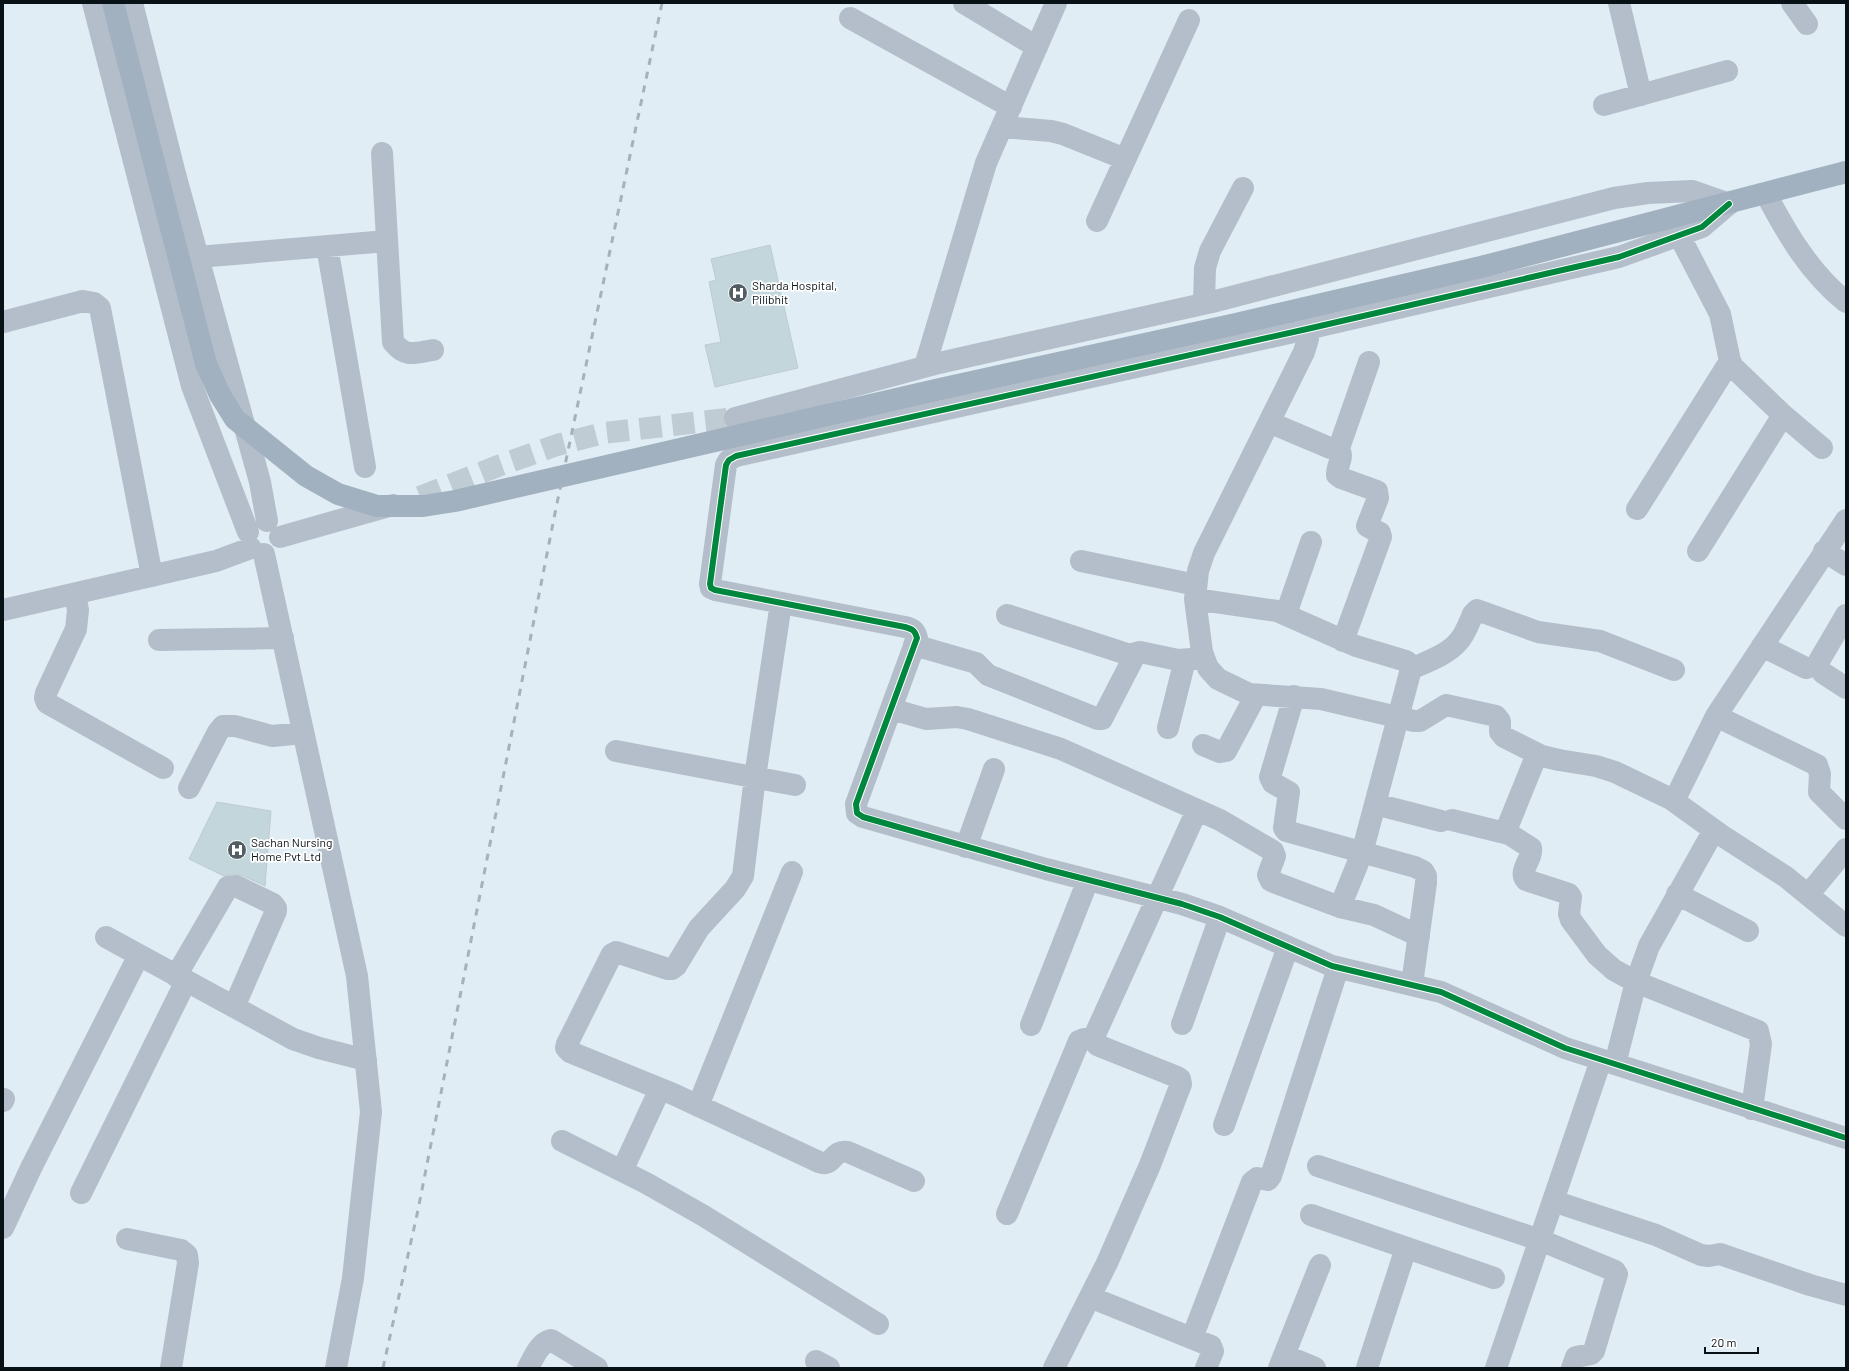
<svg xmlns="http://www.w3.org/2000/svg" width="1849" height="1371" font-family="Barlow,sans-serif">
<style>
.building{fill:#c2d6db;stroke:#bfcbd0}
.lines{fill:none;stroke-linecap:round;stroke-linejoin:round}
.minor-tunnel{stroke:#bfccd3;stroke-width:22;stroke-dasharray:22 11;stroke-linecap:butt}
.minor{stroke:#b3beca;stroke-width:22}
.highway{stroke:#a2b1c0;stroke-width:22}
.rail{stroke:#a8b1b8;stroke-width:3;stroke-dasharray:7 7;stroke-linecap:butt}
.cycleway-casing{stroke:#fff;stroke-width:8}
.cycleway{stroke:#00873e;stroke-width:6}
.labels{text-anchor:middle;stroke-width:3.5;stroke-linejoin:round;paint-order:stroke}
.poi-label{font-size:12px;fill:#071116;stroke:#fff;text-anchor:start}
</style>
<rect width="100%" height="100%" fill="#e0edf4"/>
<path class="building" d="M770 245 798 368 715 387 705 345 721 342 709 282 716 280 711 259Z
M217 802 271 811 265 886 241 875 234 874 224 876 189 859Z"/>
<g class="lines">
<path class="minor-tunnel" d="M420 497 498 466 557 445 603 433 735 418"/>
<path class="minor" d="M93 3 192 386 248 532
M132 3 175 174 260 482 267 521
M964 3 1037 47
M1619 3 1641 95
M1792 3 1807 24
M850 18 1011 107
M1604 105 1727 71
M1002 127 1051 131 1063 134 1125 159
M382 153 393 342C406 358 414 353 433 350
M1766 194C1787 234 1810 273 1846 302
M1729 204 1702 227 1619 257 1307 329 736 456 729 460 726 465 710 584 711 588 715 590 905 627C913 629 915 631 917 638L856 804 857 813 863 817 1046 869 1182 904 1220 917 1332 966 1441 992 1565 1048 1846 1138
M1097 221 1189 20
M1679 235 1720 314 1730 361 1733 367 1783 415 1822 448
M327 246 365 467
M198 257 387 241
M1204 303 1205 268 1210 251 1243 188
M3 322 83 301 94 303 100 308 152 576
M1307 329 1308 339 1304 352 1204 553 1198 571 1195 599 1202 652 1208 668 1218 679 1249 694 1321 699 1414 721H1420L1446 705 1496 716 1500 721V732L1504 737 1542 756 1559 760 1596 766 1615 772 1671 799 1721 835 1786 877 1846 926
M925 366 986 163 1056 3
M735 418 939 363 1212 302 1614 198 1648 193 1692 191 1729 204
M1269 422 1330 448 1335 447 1340 445 1369 362
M1337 446C1346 458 1337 462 1337 475L1341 478 1377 491 1378 498 1367 526 1380 533 1381 537 1343 641
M1637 509 1730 361
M280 537 393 505
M1698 551 1783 415
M1824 551 1846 565
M264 554 357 976 371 1112 353 1278 336 1368
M1081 561 1196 585
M75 594 78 610 76 629 46 693 45 698 47 703 163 768
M1195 599 1277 611 1356 646 1406 661 1410 664 1411 669 1362 853 1340 907
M781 603 755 777 743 876 735 889 699 928 676 966 672 969H668L616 952 612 954 567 1044 566 1048 570 1052 673 1094 819 1162C834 1168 831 1149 848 1152L914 1181
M3 610 216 561 251 548
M1286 614 1311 542
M1007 615 1133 656
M1846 615 1819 661V668L1823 673 1846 688
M159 640 283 638
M914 645 976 663 988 675 1098 719H1102L1136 653 1140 652 1178 660 1204 658
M1762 646 1806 668
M1411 669C1426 662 1447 655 1458 642 1465 635 1469 623 1473 614L1477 610 1538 632 1600 641 1674 670
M1294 696 1270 777 1273 783 1289 792 1284 828 1286 831 1415 867 1423 871 1426 876V883L1412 984
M891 709 926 719 957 717 968 719 1061 749 1220 820 1273 851 1275 856 1268 875 1271 881 1340 907 1374 915 1419 936
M1716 716 1817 765 1820 774 1819 792 1846 819
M1168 728 1185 660
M1203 745 1220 752 1226 751 1256 695
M616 751 795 785
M1537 754 1507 828 1509 834 1531 848C1533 859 1518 871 1526 880L1569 894 1571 897 1569 914 1571 920 1597 955 1614 970 1636 982 1758 1031 1761 1044 1752 1109
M189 788 218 732 223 726H235L272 736 303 733
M1674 801 1716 716 1846 520
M1375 804 1441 821
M1452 820 1509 834
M966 847 994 769
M1677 894 1748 931
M1808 895 1846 849
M106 937 293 1039 319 1048 366 1060
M176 976 228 887 236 886 273 904 276 908V911L234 1007
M1182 1024 1220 917
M1031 1025 1088 880
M1615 1064 1636 982 1649 946 1714 830
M3 1101 4 1099
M698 1106 792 872
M1224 1125 1288 947
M562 1141 646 1183 704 1216 878 1324
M1318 1166 1540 1240 1615 1271 1617 1274 1594 1351 1591 1354 1576 1357 1572 1368
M622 1171 660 1089
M81 1193 186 981
M1553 1201 1656 1235 1701 1255 1709 1256 1720 1254 1810 1285 1846 1295
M1007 1214 1079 1041 1084 1039H1093
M1311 1215 1494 1278
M3 1228 31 1168 139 955
M127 1239 181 1250 187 1255 188 1263 171 1368
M1090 1297 1211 1346 1213 1351 1206 1368
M1192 1338 1252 1182 1257 1178 1268 1180 1271 1176 1338 968
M1284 1355 1315 1368
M816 1361 829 1368
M528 1368C534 1357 539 1343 551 1340L597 1368
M1054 1368 1107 1263 1150 1165 1181 1084 1180 1079 1177 1077 1097 1045 1093 1039 1197 810
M1279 1368 1320 1265
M1367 1368 1406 1248
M1496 1368 1601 1060"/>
<path class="highway" d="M113 3 206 364 220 395 235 419 306 476 338 494 377 506H423L455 501 940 389 1236 324 1481 267 1846 172"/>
<path class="rail" d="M383 1368 418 1210 556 508 662 3"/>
<defs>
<path id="cycleway" d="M1729 204 1702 227 1619 257 1307 329 736 456 729 460 726 465 710 584 711 588 715 590 905 627C913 629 915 631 917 638L856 804 857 813 863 817 1046 869 1182 904 1220 917 1332 966 1441 992 1565 1048 1846 1138"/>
</defs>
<use href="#cycleway" class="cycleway-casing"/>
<use href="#cycleway" class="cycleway"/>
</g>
<defs>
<symbol id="hospital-disc" viewBox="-11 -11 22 22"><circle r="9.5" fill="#535e64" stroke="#fff"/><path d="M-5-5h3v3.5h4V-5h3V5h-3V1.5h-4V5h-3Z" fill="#fff"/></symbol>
</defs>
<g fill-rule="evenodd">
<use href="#hospital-disc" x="727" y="282" width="22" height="22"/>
<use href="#hospital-disc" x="226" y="839" width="22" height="22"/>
</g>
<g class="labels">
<g class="poi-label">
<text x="752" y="290">Sharda Hospital,<tspan x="752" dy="14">Pilibhit</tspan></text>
<text x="251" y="847">Sachan Nursing<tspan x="251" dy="14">Home Pvt Ltd</tspan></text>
</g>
</g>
<rect width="1849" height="1371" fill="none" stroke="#071116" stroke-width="8"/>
<path d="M1705 1347v6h53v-6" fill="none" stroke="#071116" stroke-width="2"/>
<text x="1711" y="1347" font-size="12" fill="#071116" stroke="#ffffff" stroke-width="3" paint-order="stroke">20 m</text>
</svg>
